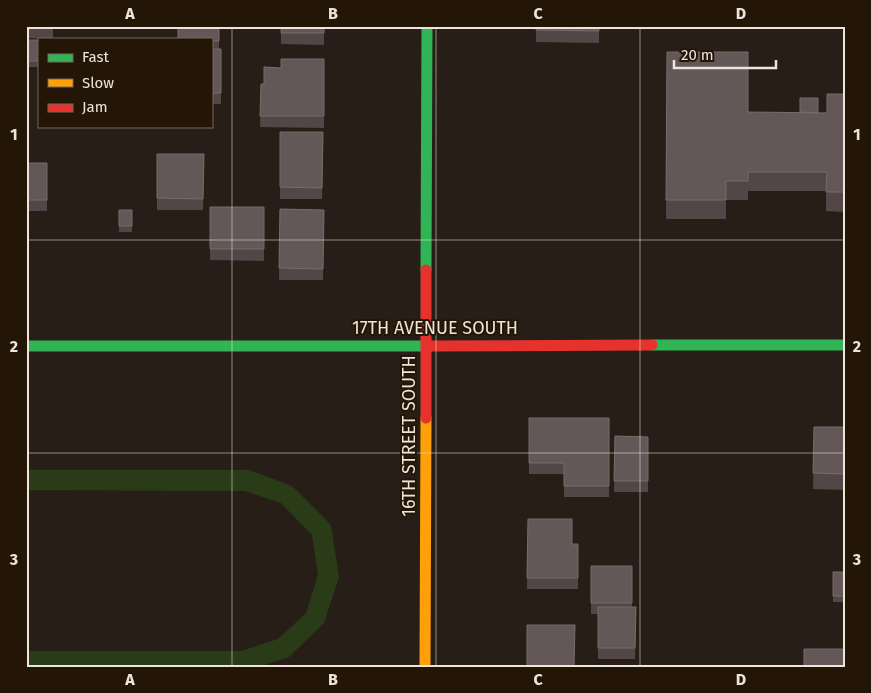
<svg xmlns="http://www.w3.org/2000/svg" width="871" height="693" font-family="'Fira Sans',sans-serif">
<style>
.green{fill:#2a3c17}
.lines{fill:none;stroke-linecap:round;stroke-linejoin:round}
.fast{stroke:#30b455;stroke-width:11}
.slow{stroke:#ff9f0a;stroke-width:11}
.jam{stroke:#e5322d;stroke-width:11}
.wall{fill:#534647}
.building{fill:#635757;stroke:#796d6b}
.grid{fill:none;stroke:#eee4da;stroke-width:1;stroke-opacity:0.55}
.labels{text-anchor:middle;stroke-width:4;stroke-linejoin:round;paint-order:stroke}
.street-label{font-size:18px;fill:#eee4da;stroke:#241607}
.neatline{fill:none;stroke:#eee4da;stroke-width:2}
.grid-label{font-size:16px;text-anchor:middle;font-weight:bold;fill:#eee4da}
</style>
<rect width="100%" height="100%" fill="#271f17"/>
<path class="green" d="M26 470H249L292 486 331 525 339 577 324 623 289 657 258 667H26V651H241L278 639 306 613 318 575 312 535 281 503 245 491 26 490Z"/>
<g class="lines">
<path class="fast" d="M426 270 427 26
M652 345H845
M26 346H430"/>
<path class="slow" d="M425 667 426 418"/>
<path class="jam" d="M430 346 652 345
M426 418V270"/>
</g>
<path class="wall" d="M26 26H53V39L26 38Z
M219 26V49H221V104H211V39Z
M281 26H324V45L281 44Z
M536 26H599V43L536 42Z
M26 40H39V67H26Z
M667 52 748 112 827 113 845 94V212L826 211V191H748V200H726V219H666Z
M324 59V128L260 127 261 84H264L281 68Z
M280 132H323L322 199H280Z
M204 154 203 210H157V198Z
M26 163H47V211H26Z
M210 207H264V261L210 260Z
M280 209 324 210 323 280H279Z
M119 210H132V232H119Z
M529 418H609V497H564V474H529Z
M814 427H845V490L813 489Z
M615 436 648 437V492H614Z
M528 519 572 544H578V589H527Z
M591 566H632V607H636L635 659H598V614H591Z
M833 572H845V602H833Z"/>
<path class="building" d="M26 26H53V27H26Z
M178 26H219V41H211V39H178Z
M281 26H324V33H281Z
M536 26H599V31L536 30Z
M26 40H39V61H26Z
M211 49H221V93H211Z
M667 52H748V112L827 113V94H845V192H826L827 172H748V181H726V200H666Z
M281 59H324V116H260L261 84H264V67L281 68Z
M800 98H818V113L800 112Z
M280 132H323L322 188 280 187Z
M157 154H204L203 199 157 198Z
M26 163H47V200H26Z
M210 207H264V249H210Z
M280 209 324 210 323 269 279 268Z
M119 210H132V226H119Z
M26 234H27V270H26Z
M529 418H609V486H564V463H529Z
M814 427H845V474L813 473Z
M615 436 648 437V481H614Z
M528 519H572V544H578V578H527Z
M591 566H632V603H591Z
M833 572H845V596H833Z
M598 607H636L635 648H598Z
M527 625H575L574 667H527Z
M804 649H845V667H804Z"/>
<path class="grid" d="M232 26V667M436 26V667M640 26V667M26 240H845M26 453H845"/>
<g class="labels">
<g class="street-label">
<text x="435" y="334">17TH AVENUE SOUTH</text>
<text transform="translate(409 436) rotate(-90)" y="6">16TH STREET SOUTH</text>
</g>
</g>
<rect width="871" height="693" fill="none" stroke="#241607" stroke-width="55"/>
<rect x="38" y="38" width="175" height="90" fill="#241607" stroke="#75685b"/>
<rect x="48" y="54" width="25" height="8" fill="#30b455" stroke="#75685b"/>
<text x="82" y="62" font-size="15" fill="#eee4da">Fast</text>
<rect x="48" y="79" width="25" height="8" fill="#ff9f0a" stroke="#75685b"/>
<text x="82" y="88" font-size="15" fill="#eee4da">Slow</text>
<rect x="48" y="104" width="25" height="8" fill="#e5322d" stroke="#75685b"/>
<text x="82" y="112" font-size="15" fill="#eee4da">Jam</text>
<path d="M674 60v8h102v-8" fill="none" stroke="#eee4da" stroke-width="2.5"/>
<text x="681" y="60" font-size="15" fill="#eee4da" stroke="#241607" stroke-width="4" paint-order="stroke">20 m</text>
<rect x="28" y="28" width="816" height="638" class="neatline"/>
<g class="grid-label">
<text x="130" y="19">A</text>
<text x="333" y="19">B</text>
<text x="538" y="19">C</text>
<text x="741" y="19">D</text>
<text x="14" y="140">1</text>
<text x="857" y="140">1</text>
<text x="14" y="352">2</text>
<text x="857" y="352">2</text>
<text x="14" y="565">3</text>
<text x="857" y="565">3</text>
<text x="130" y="685">A</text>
<text x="333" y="685">B</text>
<text x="538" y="685">C</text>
<text x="741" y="685">D</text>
</g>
</svg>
